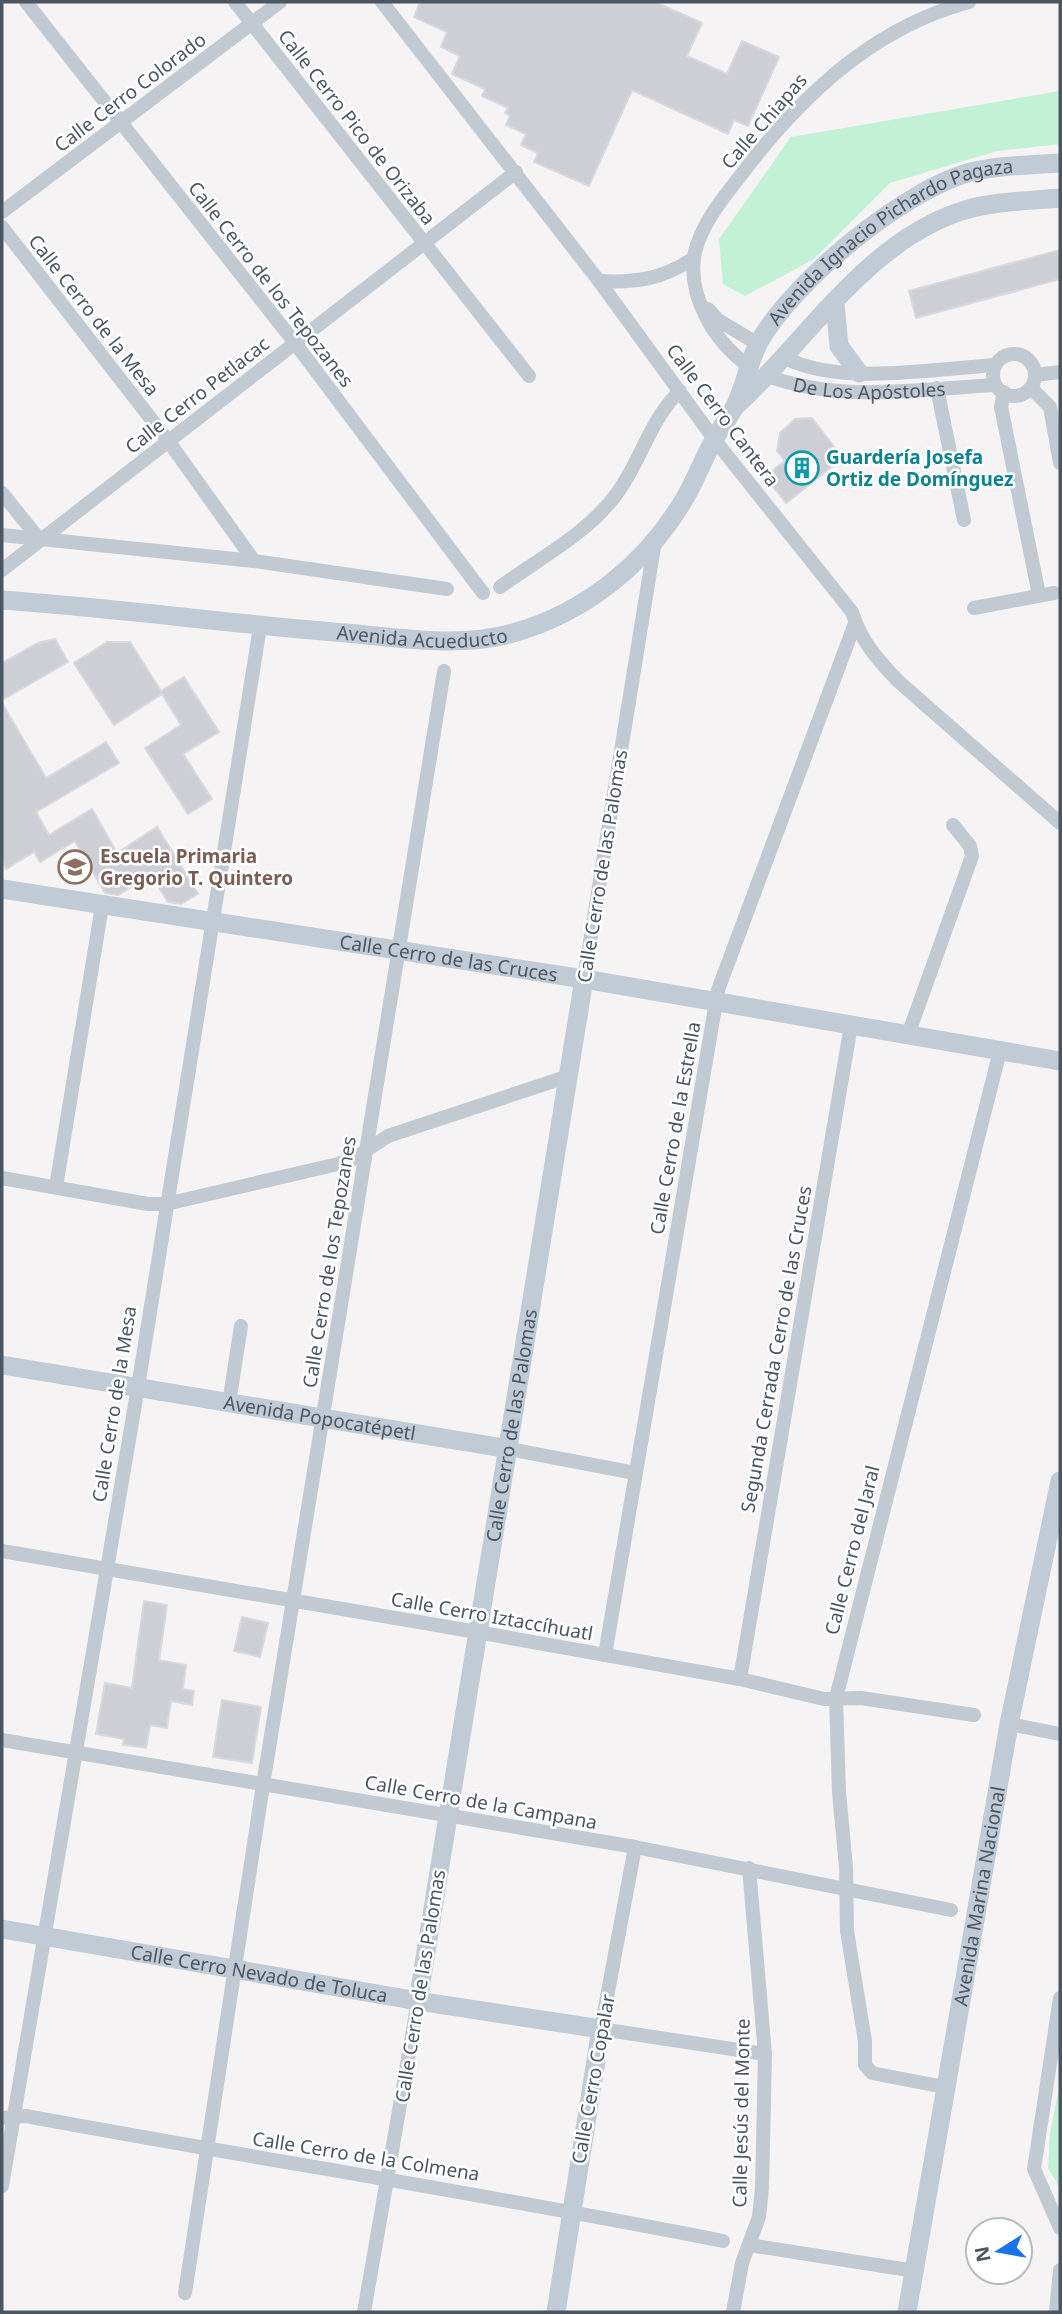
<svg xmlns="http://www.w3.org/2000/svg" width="1062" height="2314" font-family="'Noto Sans',sans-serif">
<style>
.green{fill:#c3f1d5}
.building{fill:#cdcfd5;stroke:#d7d9de;stroke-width:2}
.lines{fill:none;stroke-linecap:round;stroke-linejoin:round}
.street{stroke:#c1cad2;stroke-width:14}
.secondary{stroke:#c1cbd6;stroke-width:19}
.labels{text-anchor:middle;stroke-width:5;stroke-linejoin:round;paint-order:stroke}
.street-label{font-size:19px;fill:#4a5661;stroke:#fff}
.culture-label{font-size:19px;font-weight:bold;fill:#0d838f;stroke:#fff;text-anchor:start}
.education-label{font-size:19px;font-weight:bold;fill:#785e54;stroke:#fff;text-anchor:start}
</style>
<rect width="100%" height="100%" fill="#f5f3f3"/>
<path class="green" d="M1060 91V144L997 151 890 183 814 259 745 296 723 284 719 239 791 137Z
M1060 2081V2188L1048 2168 1050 2134Z"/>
<path class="building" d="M420 2H655L702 23 687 56 727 74 742 41 779 57 748 126 734 120 728 134 632 90 589 186 534 162 538 153 521 145 526 134 506 125 510 116 505 113 508 108 482 96 485 89 452 74 460 56 441 47 447 32 414 17Z
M1060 250V279L916 318 909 291Z
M812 418 843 458 786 503 765 476 785 461 777 451 780 433 795 419Z
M55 639 68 662 2 700V663L38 643Z
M107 642H130L161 691 184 677 219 732 183 754 212 799 188 814 145 748 181 725 162 694 114 725 74 663Z
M2 703 46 778 106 742 119 763 36 812 49 835 92 809 117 853 157 827 198 894 181 904 168 902 151 875 118 895 105 893 75 841 40 862 34 852 6 869 2 861Z
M144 1601 167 1605 159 1660 186 1665 183 1689 194 1691 192 1705 171 1701 167 1728 150 1725 146 1748 123 1745 124 1739 96 1734 105 1683 132 1688Z
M242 1617 268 1623 260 1657 234 1651Z
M222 1700 261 1707 252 1763 213 1757Z"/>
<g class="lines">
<g class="street">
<path d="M26 2 295 343 483 593"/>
<path d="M235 2 529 376"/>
<path d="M382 2 599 281 714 439 852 612C861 641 877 659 898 681L1060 823"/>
<path d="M2 212 280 2"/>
<path d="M2 227 169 442 254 561"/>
<path d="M599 281C636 283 663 279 694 258"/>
<path d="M708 309 718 320 758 344"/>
<circle cx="1014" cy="375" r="21"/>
<path d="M785 358C840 386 934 369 995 365"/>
<path d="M749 366C715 343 686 295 695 252 702 223 723 198 741 175 800 97 872 28 969 2"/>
<path d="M1035 375 1060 372"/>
<path id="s1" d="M768 376C839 403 921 389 995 385"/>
<path d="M937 388 964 520"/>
<path d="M1031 388 1050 407 1060 463"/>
<path d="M1004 392 1001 407 1039 595"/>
<path d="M2 493 39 539"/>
<path d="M2 535 254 561 447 589"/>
<path d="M2 570 516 172"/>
<path d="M500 587C540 558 590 532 618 492 641 460 651 418 680 391"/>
<path d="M974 608 1054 593"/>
<path d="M584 979 655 541"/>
<path d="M908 1035 972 856 970 846 953 825"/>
<path d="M2 1178 148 1204H166L338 1164 353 1159 388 1136 569 1076"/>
<path d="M56 1187 102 906"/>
<path d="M229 1403 241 1326"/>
<path d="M509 1449 635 1473"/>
<path d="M2 1551 477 1632 740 1679 824 1699 861 1698 974 1715"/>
<path d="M605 1655 718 990 854 626"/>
<path d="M740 1679 851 1025"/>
<path d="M1009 1724 1060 1734"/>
<path d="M2 1740 635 1847 951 1910"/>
<path d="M635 1847 601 2029 765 2054"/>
<path d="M1060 1998 1034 2169 1060 2228"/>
<path d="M944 2087 872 2073 865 2065V2041L847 1931 846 1867 839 1792 836 1698 1000 1051"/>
<path d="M2 2118 26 2116C258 2159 491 2195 723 2241"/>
<path d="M2 2186 138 1387 260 627"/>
<path d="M749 2245 915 2271"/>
<path d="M185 2293 263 1785 444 671"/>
<path d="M364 2312 418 2001"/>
<path d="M733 2312 742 2263 759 2217 762 2188 765 2054 749 1868"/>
<path d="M1056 2312 1060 2270"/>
</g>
<g class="secondary">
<path d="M835 303 839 346 859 373"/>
<path d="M739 403C809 338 869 239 965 210 996 201 1028 201 1060 198"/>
<path id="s2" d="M2 600C117 608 231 624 347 633 400 638 460 648 513 633 585 613 647 563 685 498 696 479 703 459 714 440 720 429 728 419 734 408 745 387 748 363 759 342 794 281 903 190 971 172 1000 165 1031 165 1060 163"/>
<path id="s3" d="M2 889 584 979 1060 1061"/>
<path id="s4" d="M2 1365 509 1449"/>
<path id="s5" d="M2 1929 418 2001 601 2029 556 2312"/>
<path id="s6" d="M418 2001 584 979"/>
<path id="s7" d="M907 2312 1009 1724 1060 1481"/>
</g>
</g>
<defs>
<symbol id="building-ring" viewBox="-11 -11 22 22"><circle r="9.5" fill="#fff" stroke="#0f9aa8" stroke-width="1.5"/><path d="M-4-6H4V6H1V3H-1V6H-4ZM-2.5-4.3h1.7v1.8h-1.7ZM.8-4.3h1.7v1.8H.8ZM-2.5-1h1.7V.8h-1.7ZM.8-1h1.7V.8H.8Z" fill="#0f9aa8"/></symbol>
<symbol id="school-ring" viewBox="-11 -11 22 22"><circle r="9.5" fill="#fff" stroke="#8d6e63" stroke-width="1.5"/><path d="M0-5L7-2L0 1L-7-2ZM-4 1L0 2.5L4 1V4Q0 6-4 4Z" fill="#8d6e63"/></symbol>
</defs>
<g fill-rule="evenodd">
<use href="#building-ring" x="783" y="449" width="38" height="38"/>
<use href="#school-ring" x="56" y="848" width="38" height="38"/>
</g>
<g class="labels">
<g class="street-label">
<text transform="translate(130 92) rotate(-37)" y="7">Calle Cerro Colorado</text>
<text transform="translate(764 121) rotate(-49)" y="7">Calle Chiapas</text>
<text transform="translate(357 127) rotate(52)" y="7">Calle Cerro Pico de Orizaba</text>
<text dy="7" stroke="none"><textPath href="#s2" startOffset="1082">Avenida Ignacio Pichardo Pagaza</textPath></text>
<text transform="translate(271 284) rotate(52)" y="7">Calle Cerro de los Tepozanes</text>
<text transform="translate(94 315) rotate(52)" y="7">Calle Cerro de la Mesa</text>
<text dy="7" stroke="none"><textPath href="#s1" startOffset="103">De Los Apóstoles</textPath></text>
<text transform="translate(197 395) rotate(-38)" y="7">Calle Cerro Petlacac</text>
<text transform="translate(723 415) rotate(53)" y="7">Calle Cerro Cantera</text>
<text dy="7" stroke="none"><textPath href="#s2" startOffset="422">Avenida Acueducto</textPath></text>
<text transform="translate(602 866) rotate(-81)" y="7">Calle Cerro de las Palomas</text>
<text dy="7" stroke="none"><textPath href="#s3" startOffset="452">Calle Cerro de las Cruces</textPath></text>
<text transform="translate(675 1128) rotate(-80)" y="7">Calle Cerro de la Estrella</text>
<text transform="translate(329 1262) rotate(-81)" y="7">Calle Cerro de los Tepozanes</text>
<text transform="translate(776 1349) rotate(-80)" y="7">Segunda Cerrada Cerro de las Cruces</text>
<text transform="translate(114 1404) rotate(-81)" y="7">Calle Cerro de la Mesa</text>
<text dy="7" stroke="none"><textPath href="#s4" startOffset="322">Avenida Popocatépetl</textPath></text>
<text dy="7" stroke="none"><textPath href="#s6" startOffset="583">Calle Cerro de las Palomas</textPath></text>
<text transform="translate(852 1550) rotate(-76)" y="7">Calle Cerro del Jaral</text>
<text transform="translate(492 1616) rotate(10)" y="7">Calle Cerro Iztaccíhuatl</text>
<text transform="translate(481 1802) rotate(10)" y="7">Calle Cerro de la Campana</text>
<text dy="7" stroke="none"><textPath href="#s7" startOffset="422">Avenida Marina Nacional</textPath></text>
<text dy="7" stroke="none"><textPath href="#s5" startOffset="261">Calle Cerro Nevado de Toluca</textPath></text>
<text transform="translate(420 1986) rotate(-81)" y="7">Calle Cerro de las Palomas</text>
<text transform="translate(593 2079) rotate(-80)" y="7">Calle Cerro Copalar</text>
<text transform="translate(741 2113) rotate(-89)" y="7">Calle Jesús del Monte</text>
<text transform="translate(366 2156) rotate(9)" y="7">Calle Cerro de la Colmena</text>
</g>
<g class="culture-label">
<text x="826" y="464">Guardería Josefa<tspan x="826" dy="22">Ortiz de Domínguez</tspan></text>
</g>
<g class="education-label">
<text x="100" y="863">Escuela Primaria<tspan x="100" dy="22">Gregorio T. Quintero</tspan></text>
</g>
</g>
<rect width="1062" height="2314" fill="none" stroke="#4a5661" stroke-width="7"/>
<g transform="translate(999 2251) rotate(259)"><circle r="33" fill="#ffffff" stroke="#b7bbc0" stroke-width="2"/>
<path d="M0-5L12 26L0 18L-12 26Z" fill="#1a73e8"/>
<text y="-10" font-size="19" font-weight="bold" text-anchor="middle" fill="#4a5661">N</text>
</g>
</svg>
